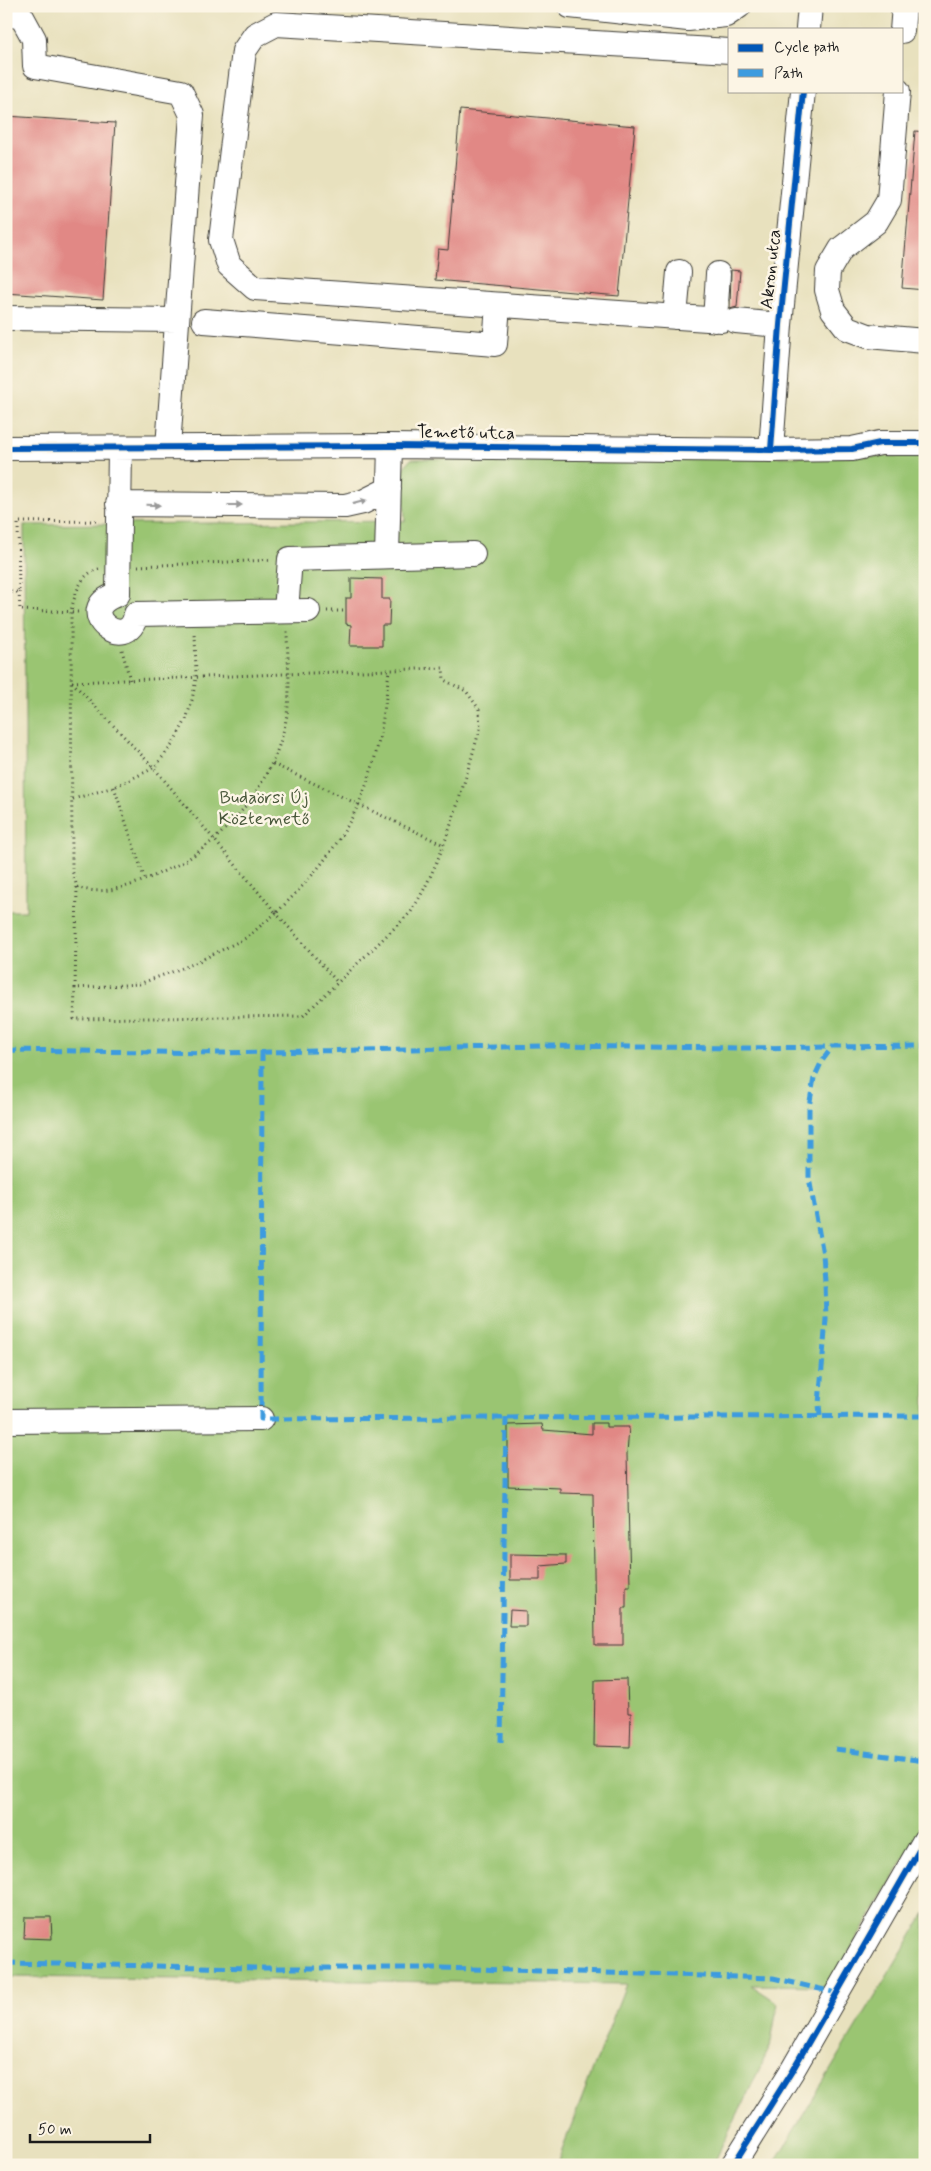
<svg xmlns="http://www.w3.org/2000/svg" width="931" height="2171" font-family="Mynerve,sans-serif">
<style>
.green{fill:#9ac572;stroke:#5b7047}
.building{fill:#e18885}
.lines{fill:none;stroke-linecap:round;stroke-linejoin:round}
.minor-casing{stroke:#3b3a34;stroke-width:26}
.path{stroke:#3b3a34;stroke-width:3;stroke-dasharray:1 4;stroke-linecap:butt}
.minor{stroke:#fff;stroke-width:24}
.quiet{stroke:#3c9bdf;stroke-width:5;stroke-dasharray:10 5;stroke-linecap:butt}
.cycleway-casing{stroke:#fcf5e5;stroke-width:9}
.cycleway{stroke:#0057b8;stroke-width:6}
.oneway{fill:#999}
.labels{text-anchor:middle;stroke-width:5;stroke-linejoin:round;paint-order:stroke}
.street-label{font-size:18px;fill:#1c1c1c;stroke:#fcf5e5}
.park-label{font-size:18px;fill:#48573a;stroke:#fcf5e5}
</style>
<rect width="100%" height="100%" fill="#fcf5e5"/>
<filter id="ink" filterUnits="userSpaceOnUse"><feTurbulence type="fractalNoise" baseFrequency=".02" numOctaves="2"/><feDisplacementMap in="SourceGraphic" scale="10" xChannelSelector="R" yChannelSelector="G"/><feConvolveMatrix kernelMatrix="1 2 1 2 8 2 1 2 1" color-interpolation-filters="sRGB"/></filter>
<filter id="wash" filterUnits="userSpaceOnUse"><feTurbulence type="fractalNoise" baseFrequency=".0096" numOctaves="4" result="noise"/><feDisplacementMap in="SourceGraphic" scale="20" xChannelSelector="R" yChannelSelector="G"/><feGaussianBlur stdDeviation="1.12" result="paint"/><feColorMatrix in="noise" values="0 0 0 0 0 0 0 0 0 0 0 0 0 0 0 0 0 1.4 0 .05"/><feComposite in="paint" operator="in"/></filter>
<g filter="url(#wash)">
<rect width="100%" height="100%" fill="#e8e1be"/>
<path class="green" d="M925 456V1824L829 1986 751 1985 778 2003 770 2047 713 2165H556L626 1984 6 1977V911H26L24 525 405 521 403 468 411 459Z
M925 1913V2165H773Z"/>
<g id="blocks">
<path class="building" d="M460 110 635 126 619 296 435 280 438 249 448 250Z
M6 116 115 123 103 300 6 293Z
M915 131 925 132V290L902 288Z
M731 270 740 271 737 307 730 309Z
M351 578 382 579V599H390L389 625H382V646H350L351 625 346 624V598H351Z
M592 1423H606V1427H629L627 1454 630 1586H626V1608H623V1645H595L593 1494 560 1493V1488L508 1486V1425L542 1424 543 1430 592 1434Z
M510 1554 566 1555V1564L540 1566V1580H510Z
M510 1610 526 1611V1626H509Z
M627 1679 628 1713H631L630 1747 594 1746 595 1680Z
M25 1917H51L52 1939 24 1938Z"/>
</g>
</g>
<g filter="url(#ink)">
<use href="#blocks" fill-opacity="0" stroke="#3b3a34" stroke-width="1"/>
<g class="lines">
<defs>
<path id="minor" d="M570 6 688 19 726 15 739 6
M6 14 22 17 34 39 35 66 181 92 192 115 168 447
M808 29 810 6
M902 31 904 6
M898 91 889 200 876 222 841 249 828 271 827 290 833 310 847 328 868 336 925 341
M675 317 679 272
M6 318 177 320
M715 320 718 274
M722 320 255 288 229 265 221 240 244 51 255 35 276 24 730 51
M204 321 495 344 498 305
M736 321 780 325
M6 448 390 446 771 450 852 449 880 443H925
M120 448 118 594C68 610 129 657 136 614L308 611
M771 450 780 325 803 91
M118 504 345 506 363 502 389 489
M387 555 390 446
M286 611 290 559 473 554
M6 1421 261 1419
M733 2165 792 2071 925 1840"/>
</defs>
<use href="#minor" class="minor-casing"/>
<path class="path" d="M138 566 272 560
M99 569C80 573 75 595 71 611L72 870 77 887C102 897 135 885 158 874 168 869 179 865 188 859 236 828 275 776 286 720 292 691 287 658 287 629
M6 592H19L18 522 100 521
M19 592 20 610 80 612
M327 611H346
M122 650 130 680
M72 682 443 668 444 680 466 691 479 709 480 729C461 791 446 856 411 912L303 1016 74 1019 75 988
M72 682 154 768 276 913C356 836 379 779 389 669
M273 764 444 845
M114 787 145 880
M73 799 114 787 154 768 172 745 186 720 192 700 196 679 195 632
M77 887 75 988 139 984 193 964 246 938 276 913 338 983"/>
<use href="#minor" class="minor"/>
<path class="quiet" d="M6 1050 223 1053 544 1046 741 1048 925 1046
M262 1051 261 1419 925 1416
M820 1416 819 1404 826 1319 825 1281 823 1254 809 1178V1107L814 1078 822 1061 833 1046
M501 1742 506 1418
M835 1749 925 1761
M6 1963 254 1968H441L773 1978 837 1993"/>
<defs>
<path id="cycleway" d="M6 448 390 446 771 450 852 449 880 443H925
M771 450 780 325 803 91
M733 2165 792 2071 925 1840"/>
</defs>
<use href="#cycleway" class="cycleway-casing"/>
<use href="#cycleway" class="cycleway"/>
</g>
<defs><path id="oneway-solid" d="M-6-.8H1V-3.2L6.5 0L1 3.2V.8H-6Z" transform="scale(1.25)"/></defs>
<g class="oneway">
<use href="#oneway-solid" transform="translate(360 502) rotate(-15)"/>
<use href="#oneway-solid" transform="translate(153 505) rotate(1)"/>
<use href="#oneway-solid" transform="translate(235 505)"/>
</g>
</g>
<g class="labels">
<g class="street-label">
<text transform="translate(770 269) rotate(-84)" y="6">Akron utca</text>
<text transform="translate(466 432) rotate(1)" y="6">Temető utca</text>
</g>
<g class="park-label">
<text x="264" y="803">Budaörsi Új<tspan x="264" dy="21">Köztemető</tspan></text>
</g>
</g>
<rect width="931" height="2171" fill="none" stroke="#fcf5e5" stroke-width="25"/>
<rect x="728" y="28" width="175" height="65" fill="#fcf5e5" stroke="#a29e95"/>
<rect x="738" y="44" width="25" height="8" fill="#0057b8" stroke="#a29e95"/>
<text x="774" y="52" font-size="15" fill="#1c1c1c">Cycle path</text>
<rect x="738" y="69" width="25" height="8" fill="#3c9bdf" stroke="#a29e95"/>
<text x="774" y="78" font-size="15" fill="#1c1c1c">Path</text>
<path d="M30 2134v8h120v-8" fill="none" stroke="#1c1c1c" stroke-width="2.5"/>
<text x="38" y="2134" font-size="15" fill="#1c1c1c" stroke="#fcf5e5" stroke-width="4" paint-order="stroke">50 m</text>
</svg>
